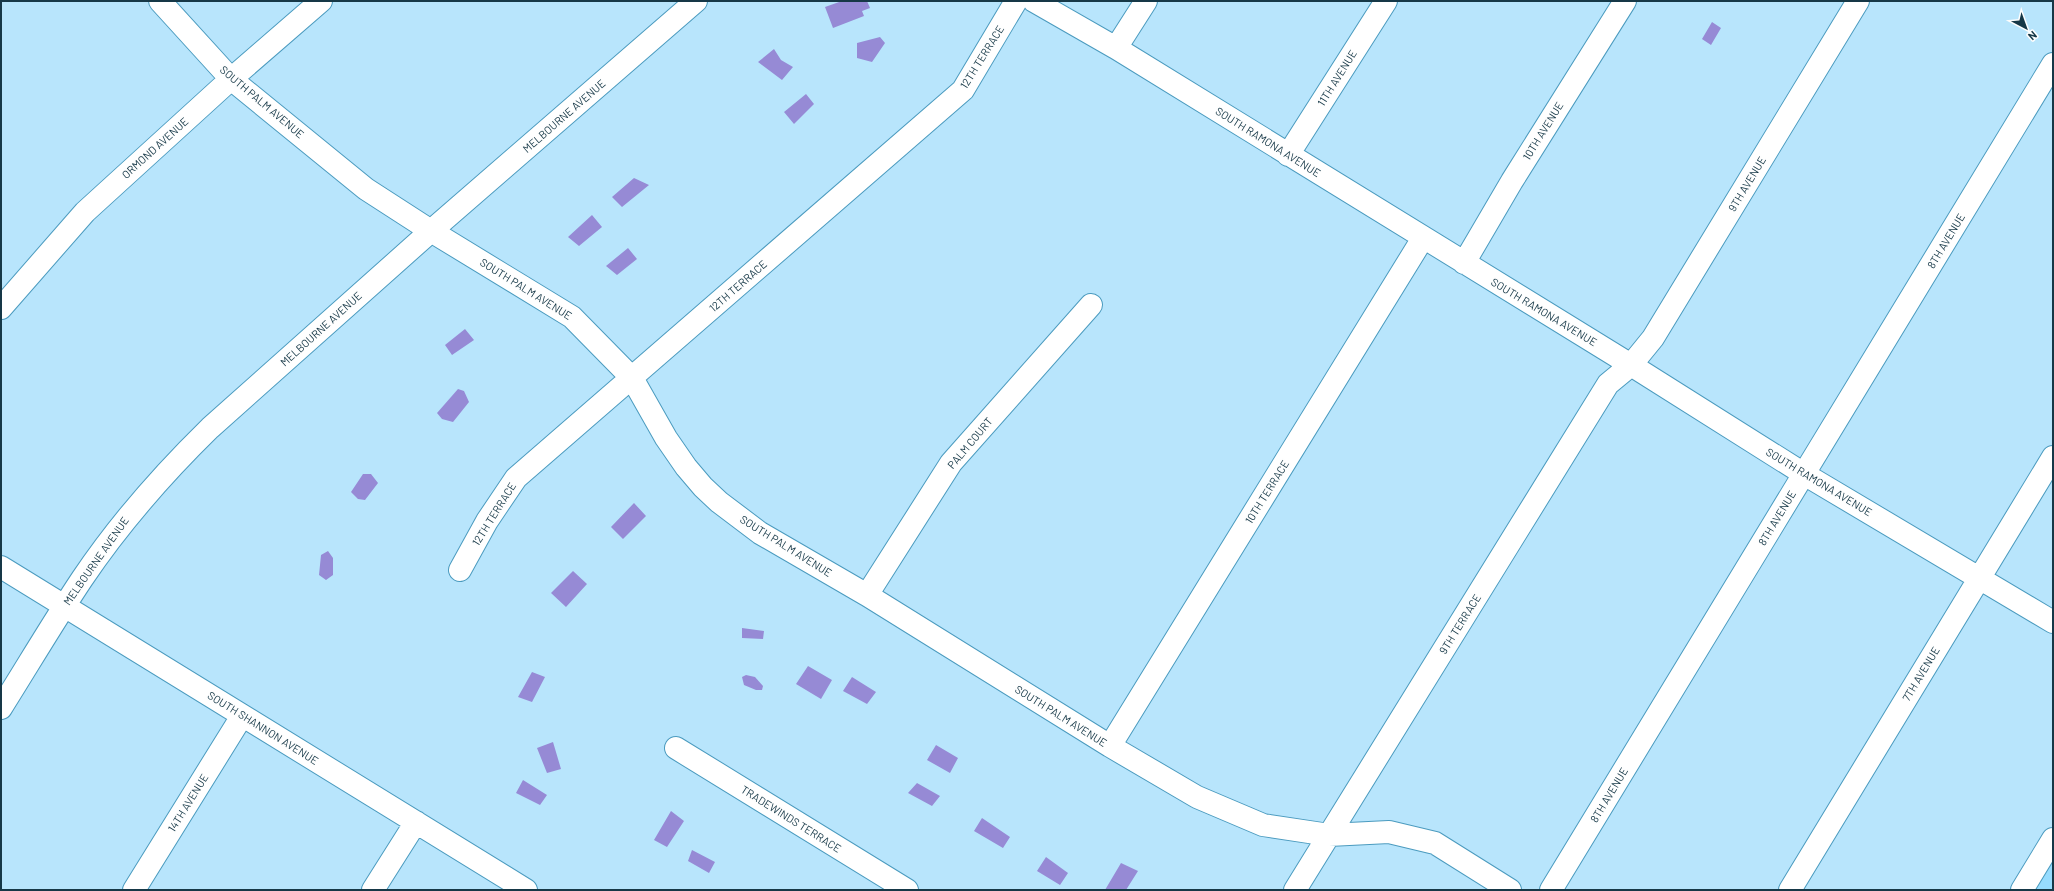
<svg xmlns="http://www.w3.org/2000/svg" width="2054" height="891" font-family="Barlow,sans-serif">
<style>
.built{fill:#97dcfe}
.water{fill:#968ad5}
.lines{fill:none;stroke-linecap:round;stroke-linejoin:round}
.minor-casing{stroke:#4b9bbf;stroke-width:24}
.minor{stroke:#fff;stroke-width:22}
.labels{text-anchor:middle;stroke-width:3;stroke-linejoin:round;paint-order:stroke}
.street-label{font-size:11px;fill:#163847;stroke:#fefefe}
</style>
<rect width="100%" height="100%" fill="#b8e5fc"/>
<path class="built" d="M2053 858V890H2034Z"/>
<path class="water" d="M842 1H867L870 8 862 11 864 16 833 28 825 7Z
M1712 22 1721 28 1711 45 1702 39Z
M880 37 885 43 872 62 857 58V43Z
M774 49 781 60 793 67 782 80 758 62Z
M806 94 814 104 794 124 784 112Z
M634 178 649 185 622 207 612 197Z
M592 215 602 227 579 246 568 237Z
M628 248 637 259 617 275 606 266Z
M465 329 474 340 452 355 445 345Z
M458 389 464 391 469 402 453 422 442 419 437 413Z
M363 474H371L378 483 365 500 358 499 351 492Z
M634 503 646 516 623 539 611 527Z
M328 551 333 558V575L326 580 319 575 321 555Z
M573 571 587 584 566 607 551 593Z
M742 628 764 631 763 639 742 638Z
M808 666 832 680 821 699 796 684Z
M532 672 545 677 532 702 518 697Z
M746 675 755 677 763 686 762 690H756L744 685 742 677Z
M852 677 876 692 867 704 843 691Z
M553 742 561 769 547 773 537 748Z
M936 745 958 758 950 773 927 760Z
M523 780 547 795 540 805 516 793Z
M917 783 940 796 932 806 908 793Z
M671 811 684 821 667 847 654 840Z
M982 818 1010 837 1003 848 974 831Z
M692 850 715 862 709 873 688 861Z
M1046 857 1068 873 1060 885 1037 871Z
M1121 863 1138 871 1126 890H1105Z"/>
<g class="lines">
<defs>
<path id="minor" d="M160 1 231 79 366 189 431 231 572 317 632 378 666 438 686 467 703 487 719 502 760 533 867 595 1110 746 1197 797 1263 825 1329 835 1389 832 1435 843 1510 890
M1034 1 1116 48 1631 365 1804 474 2053 622
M1116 48 1146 1
M1288 155 1386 1
M1464 263 1512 181 1625 1
M1 308 85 212 231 79 321 1
M1 567 526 890
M460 570 487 521 516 478 963 90 1016 1
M867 595 951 463 1091 305
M1 708C28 665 54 621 82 579 119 524 163 474 210 428L431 231 696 1
M1110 746 1423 238
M676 748 907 890
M134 890 242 716
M373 890 416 822
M1295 890 1608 384 1631 365 1653 338 1858 1
M1551 890 2053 64
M1790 890 2053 457
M2022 890 2053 839"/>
</defs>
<use href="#minor" class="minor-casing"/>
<use href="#minor" class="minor"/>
</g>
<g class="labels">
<g class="street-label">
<text transform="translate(982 57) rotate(-58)" y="4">12TH TERRACE</text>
<text transform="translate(1337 78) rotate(-58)" y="4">11TH AVENUE</text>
<text transform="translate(262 102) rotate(40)" y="4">SOUTH PALM AVENUE</text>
<text transform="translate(564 116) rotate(-41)" y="4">MELBOURNE AVENUE</text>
<text transform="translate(1543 131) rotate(-58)" y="4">10TH AVENUE</text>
<text transform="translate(1268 142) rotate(32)" y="4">SOUTH RAMONA AVENUE</text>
<text transform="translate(155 148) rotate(-42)" y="4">ORMOND AVENUE</text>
<text transform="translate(1747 184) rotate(-59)" y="4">9TH AVENUE</text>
<text transform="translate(1946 241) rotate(-59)" y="4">8TH AVENUE</text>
<text transform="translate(738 286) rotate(-41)" y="4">12TH TERRACE</text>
<text transform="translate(526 289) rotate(32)" y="4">SOUTH PALM AVENUE</text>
<text transform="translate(1544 312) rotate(31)" y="4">SOUTH RAMONA AVENUE</text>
<text transform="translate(321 329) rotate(-42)" y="4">MELBOURNE AVENUE</text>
<text transform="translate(970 443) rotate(-50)" y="4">PALM COURT</text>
<text transform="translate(1819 482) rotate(31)" y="4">SOUTH RAMONA AVENUE</text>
<text transform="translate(1267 492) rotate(-58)" y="4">10TH TERRACE</text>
<text transform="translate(494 514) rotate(-58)" y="4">12TH TERRACE</text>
<text transform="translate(1777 518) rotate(-59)" y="4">8TH AVENUE</text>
<text transform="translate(786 546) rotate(32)" y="4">SOUTH PALM AVENUE</text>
<text transform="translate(96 561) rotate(-55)" y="4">MELBOURNE AVENUE</text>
<text transform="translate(1460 624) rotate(-58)" y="4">9TH TERRACE</text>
<text transform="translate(1921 674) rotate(-59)" y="4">7TH AVENUE</text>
<text transform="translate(1061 716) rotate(32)" y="4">SOUTH PALM AVENUE</text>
<text transform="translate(263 728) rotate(32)" y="4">SOUTH SHANNON AVENUE</text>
<text transform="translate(1609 795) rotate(-59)" y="4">8TH AVENUE</text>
<text transform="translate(188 803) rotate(-58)" y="4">14TH AVENUE</text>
<text transform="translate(791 819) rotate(32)" y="4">TRADEWINDS TERRACE</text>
</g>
</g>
<rect width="2054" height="891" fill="none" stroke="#163847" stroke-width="4"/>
<g transform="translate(2026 28) rotate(139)" stroke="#fefefe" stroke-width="3" paint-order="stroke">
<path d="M0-3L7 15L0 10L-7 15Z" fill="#163847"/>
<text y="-6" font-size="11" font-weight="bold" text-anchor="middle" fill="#163847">N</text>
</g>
</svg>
